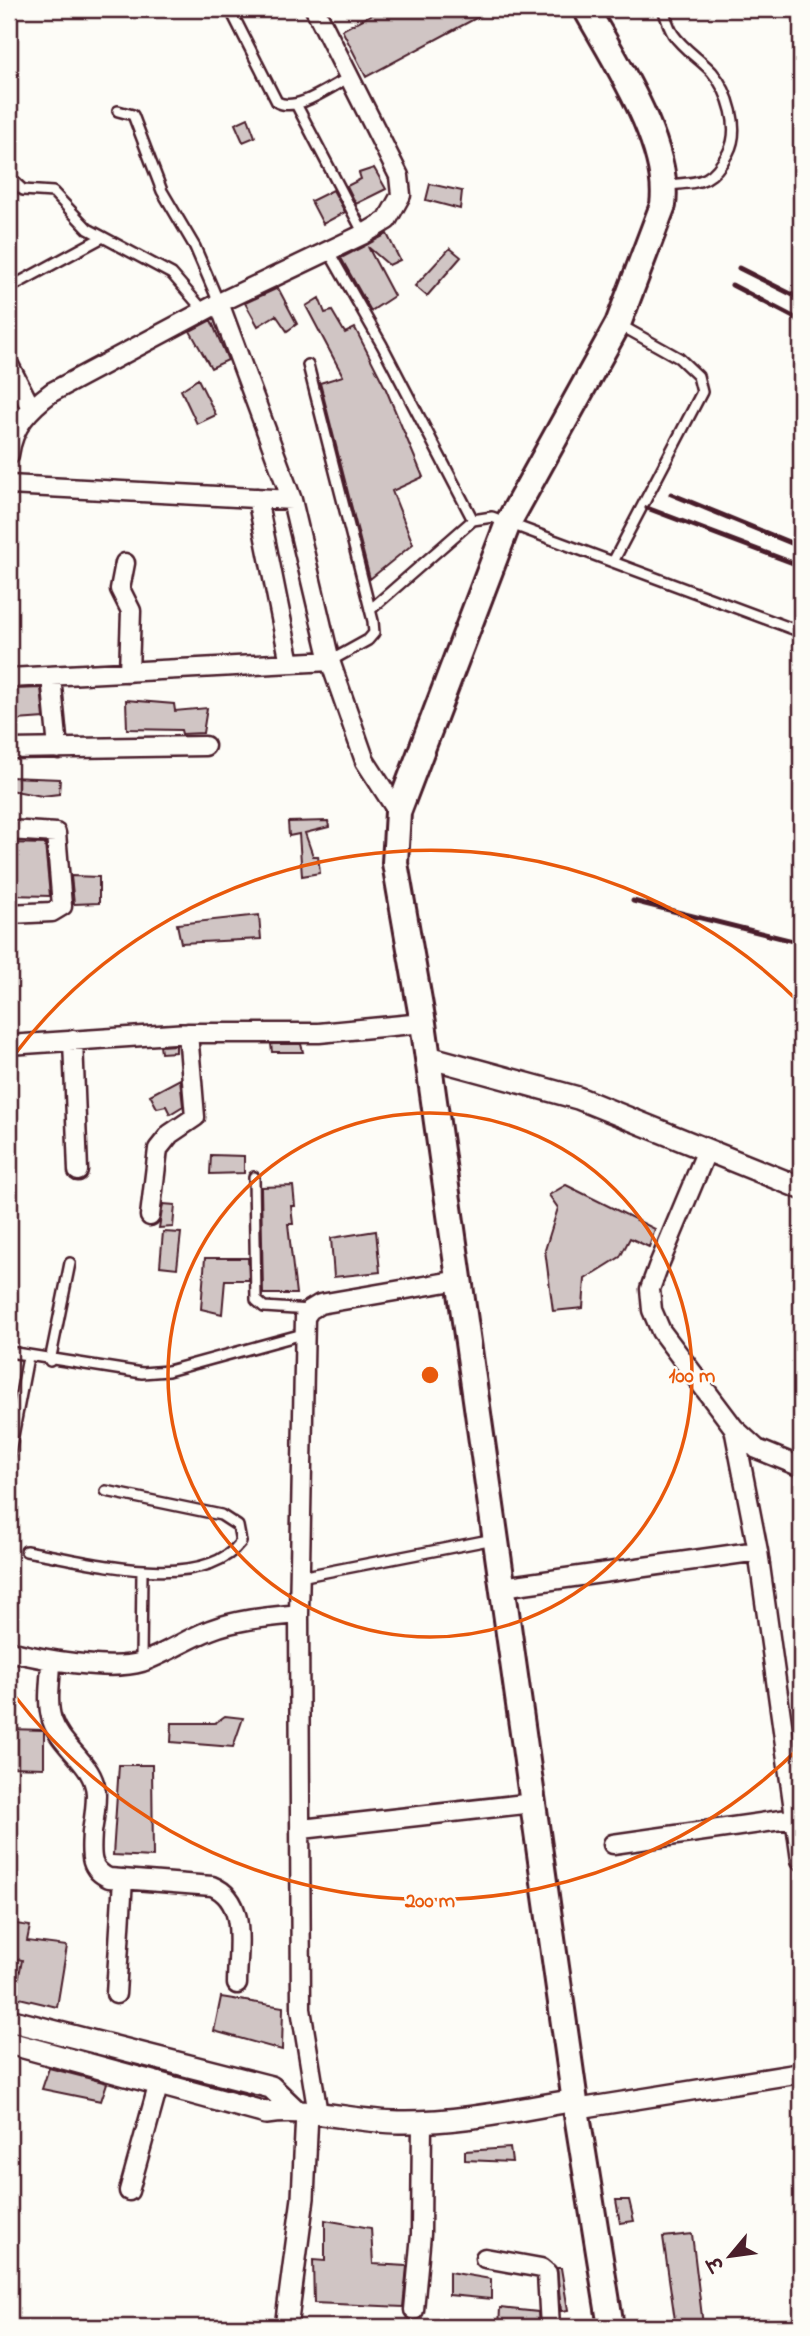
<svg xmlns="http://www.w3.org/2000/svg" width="810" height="2336" font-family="'Indie Flower','Playpen Sans Deva',sans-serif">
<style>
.building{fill:#d0c5c4;stroke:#4a1f2b;stroke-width:2}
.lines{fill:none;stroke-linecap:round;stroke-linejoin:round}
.service-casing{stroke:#4a1f2b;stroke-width:14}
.minor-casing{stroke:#4a1f2b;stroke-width:23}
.tertiary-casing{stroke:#4a1f2b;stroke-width:26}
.secondary-casing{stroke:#4a1f2b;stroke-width:30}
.service{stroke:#fdfcf7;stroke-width:9}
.minor{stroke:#fdfcf7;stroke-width:18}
.tertiary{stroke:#fdfcf7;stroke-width:21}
.secondary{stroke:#fdfcf7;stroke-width:24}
.rail{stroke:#4a1f2b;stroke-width:5}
.ring{fill:none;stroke:#e8590c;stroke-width:3.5}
.centre{fill:#e8590c;stroke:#fdfcf7;stroke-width:3.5}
.ring-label{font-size:21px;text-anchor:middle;font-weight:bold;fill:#e8590c;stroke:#fdfcf7;stroke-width:5;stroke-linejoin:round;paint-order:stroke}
</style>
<rect width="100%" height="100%" fill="#fdfcf7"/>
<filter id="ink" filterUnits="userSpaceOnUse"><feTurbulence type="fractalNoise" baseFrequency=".0143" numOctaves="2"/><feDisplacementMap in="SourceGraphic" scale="14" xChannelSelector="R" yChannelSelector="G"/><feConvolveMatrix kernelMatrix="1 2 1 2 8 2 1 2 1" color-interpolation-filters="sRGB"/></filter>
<g filter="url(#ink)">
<path class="building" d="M382 9H493L366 77 342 30Z
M248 118 255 137 243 142 235 124Z
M374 168 386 189 356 204 347 186 361 179 359 173Z
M430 184 462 191 460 209 426 200Z
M333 190 345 212 323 224 311 201Z
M387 234 400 260 389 265 368 247 394 296 371 311 341 258Z
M450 248 461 257 427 296 415 286Z
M278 288 297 324 287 331 276 315 258 326 245 303Z
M319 298 325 313 332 311 345 333 355 328 385 387 423 477 392 491 413 544 370 579 320 383 343 376 306 306Z
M211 320 228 360 211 368 190 331Z
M198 379 216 415 197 424 181 390Z
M41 688 44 718 17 720 14 689Z
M126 700 174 704 175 711 207 708 203 733 182 734 181 730 127 729Z
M9 777 60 779 59 794 42 796 9 790Z
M328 821 329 827 305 833 313 856H318L320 873 302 876 299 834 289 836 288 822Z
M9 843 45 844 50 896 9 895Z
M71 876 99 877V903L74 904Z
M259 915 261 939 181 943 177 924Z
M271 1044H301L303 1052H272Z
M176 1045V1052L161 1053 160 1046Z
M180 1079 183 1106 170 1114 166 1106 157 1108 150 1095Z
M211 1155 244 1156V1173L210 1174Z
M566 1185 655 1229 649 1247 630 1238 620 1257 585 1279 583 1308 553 1311 545 1250 558 1208 549 1195Z
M293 1186 295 1206H291L293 1224H288L296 1294H263L261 1187Z
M163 1204 175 1205 173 1227 159 1228Z
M376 1231 380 1272 334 1277 331 1238Z
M163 1232 181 1233 177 1268 160 1266Z
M205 1258H248L249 1280H225L222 1314 201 1309Z
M225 1716 243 1718 233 1747 171 1742 172 1723H215Z
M9 1729 44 1730V1768L9 1767Z
M119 1765H152L153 1857 113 1855Z
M9 1923 30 1926 27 1941 67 1946 57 2007 15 1997 22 1960 9 1957Z
M221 1997 283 2007 282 2050 214 2031Z
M49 2068 107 2083 101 2101 42 2089Z
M510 2148 512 2162 465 2160V2151Z
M616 2200H629L634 2221 620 2223Z
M325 2220 371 2228 373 2264 407 2266 403 2307 314 2303 313 2260 325 2261Z
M692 2234 703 2325 676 2327 663 2237Z
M557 2268H561L568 2310 561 2311Z
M449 2272 491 2279V2299L449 2295Z
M500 2308 538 2312 539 2327H499Z"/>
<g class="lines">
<defs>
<path id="service" d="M230 9 277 102C297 113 331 86 350 77
M663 9C666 17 668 26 673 34 683 49 700 59 712 72 729 92 741 129 728 153 711 185 699 182 666 185
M296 104 364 234
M118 111 133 115 162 191 195 247 219 303
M9 177 23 190 53 192 88 229 172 274 204 311
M329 252 382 345 473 520
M9 288 103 237
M308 365 373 621 374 633 368 640 330 661
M613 562 702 392 698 376 679 358 620 325
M370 610 473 520 492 517 801 632
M254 1177 256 1300 264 1307 310 1310
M9 1352 142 1373 168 1371 303 1334
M50 1361 70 1263
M9 1457 28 1357
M26 1551C83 1560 201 1595 241 1542L238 1526 221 1515 106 1491
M300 1577 494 1539
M141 1662 142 1570"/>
<path id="minor" d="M219 303 292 500 330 661 365 761 398 812
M9 365 31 408
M9 455C13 426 29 409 52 392L219 303 364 234 387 220 401 195 399 176 315 9
M9 485 292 500
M257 498 290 663
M125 563 120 589 131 611 129 672
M51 676 58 749
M9 678 330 661
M9 749 205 746
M9 830 56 833 62 906 52 912 9 914
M73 1040 78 1171
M9 1045 188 1033H319L423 1023
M707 1150 658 1267 650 1289 652 1310 661 1331 734 1428 757 1449 801 1467
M150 1216 158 1149 170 1134 195 1117 188 1033
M734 1428 758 1551 801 1860
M502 1587 758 1551
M9 1651C41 1659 110 1672 142 1662 165 1654 187 1639 210 1630 239 1619 269 1617 299 1614
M51 1660C51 1679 46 1702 52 1720 61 1748 95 1764 96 1794 96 1807 94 1820 92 1832 91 1853 88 1869 109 1878L212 1886C249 1901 237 1950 237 1984
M302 1829 533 1803
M613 1844 795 1818
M116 1994 123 1879
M576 2109 801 2073
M318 2114 301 2009 299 1614 305 1317 310 1310 320 1304 459 1280
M129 2191 159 2083
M485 2258 541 2268 547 2273 550 2327
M414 2310 421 2234 422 2122"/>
<path id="tertiary" d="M428 1057 578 1098 801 1188
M9 2020 271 2087 294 2109
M9 2043 266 2113C310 2107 354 2122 399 2122 459 2123 516 2110 575 2100
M286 2327 303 2198 307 2113"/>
<path id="secondary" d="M586 9C615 61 671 145 663 205L618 324 508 523 398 812 395 863 423 1023 576 2109 611 2327"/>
</defs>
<use href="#service" class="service-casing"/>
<use href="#minor" class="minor-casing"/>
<use href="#tertiary" class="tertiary-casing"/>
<use href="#secondary" class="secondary-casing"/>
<use href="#service" class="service"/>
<use href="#minor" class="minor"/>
<use href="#tertiary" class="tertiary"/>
<use href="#secondary" class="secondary"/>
<path class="rail" d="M739 268 801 299
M732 285 801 321
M671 494 801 547
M647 508 801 566
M633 901 801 943"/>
</g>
</g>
<g class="ring">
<circle cx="430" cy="1375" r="262"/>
<path d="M801 1746A525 525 0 0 1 11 1691M11 1059A525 525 0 0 1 801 1004"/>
</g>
<circle cx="430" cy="1375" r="10" class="centre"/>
<g class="ring-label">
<text x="692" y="1382">100 m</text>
<text x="430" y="1907">200 m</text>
</g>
<rect width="810" height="2336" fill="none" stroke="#fdfcf7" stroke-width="35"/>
<rect x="18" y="18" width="775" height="2301" fill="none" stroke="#4a1f2b" stroke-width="2.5" filter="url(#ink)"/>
<g transform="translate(730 2256) rotate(241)" stroke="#fdfcf7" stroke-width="5" paint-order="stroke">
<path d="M0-5L12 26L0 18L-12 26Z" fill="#4a1f2b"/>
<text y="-10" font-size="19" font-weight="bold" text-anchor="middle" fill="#4a1f2b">उ</text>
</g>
</svg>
